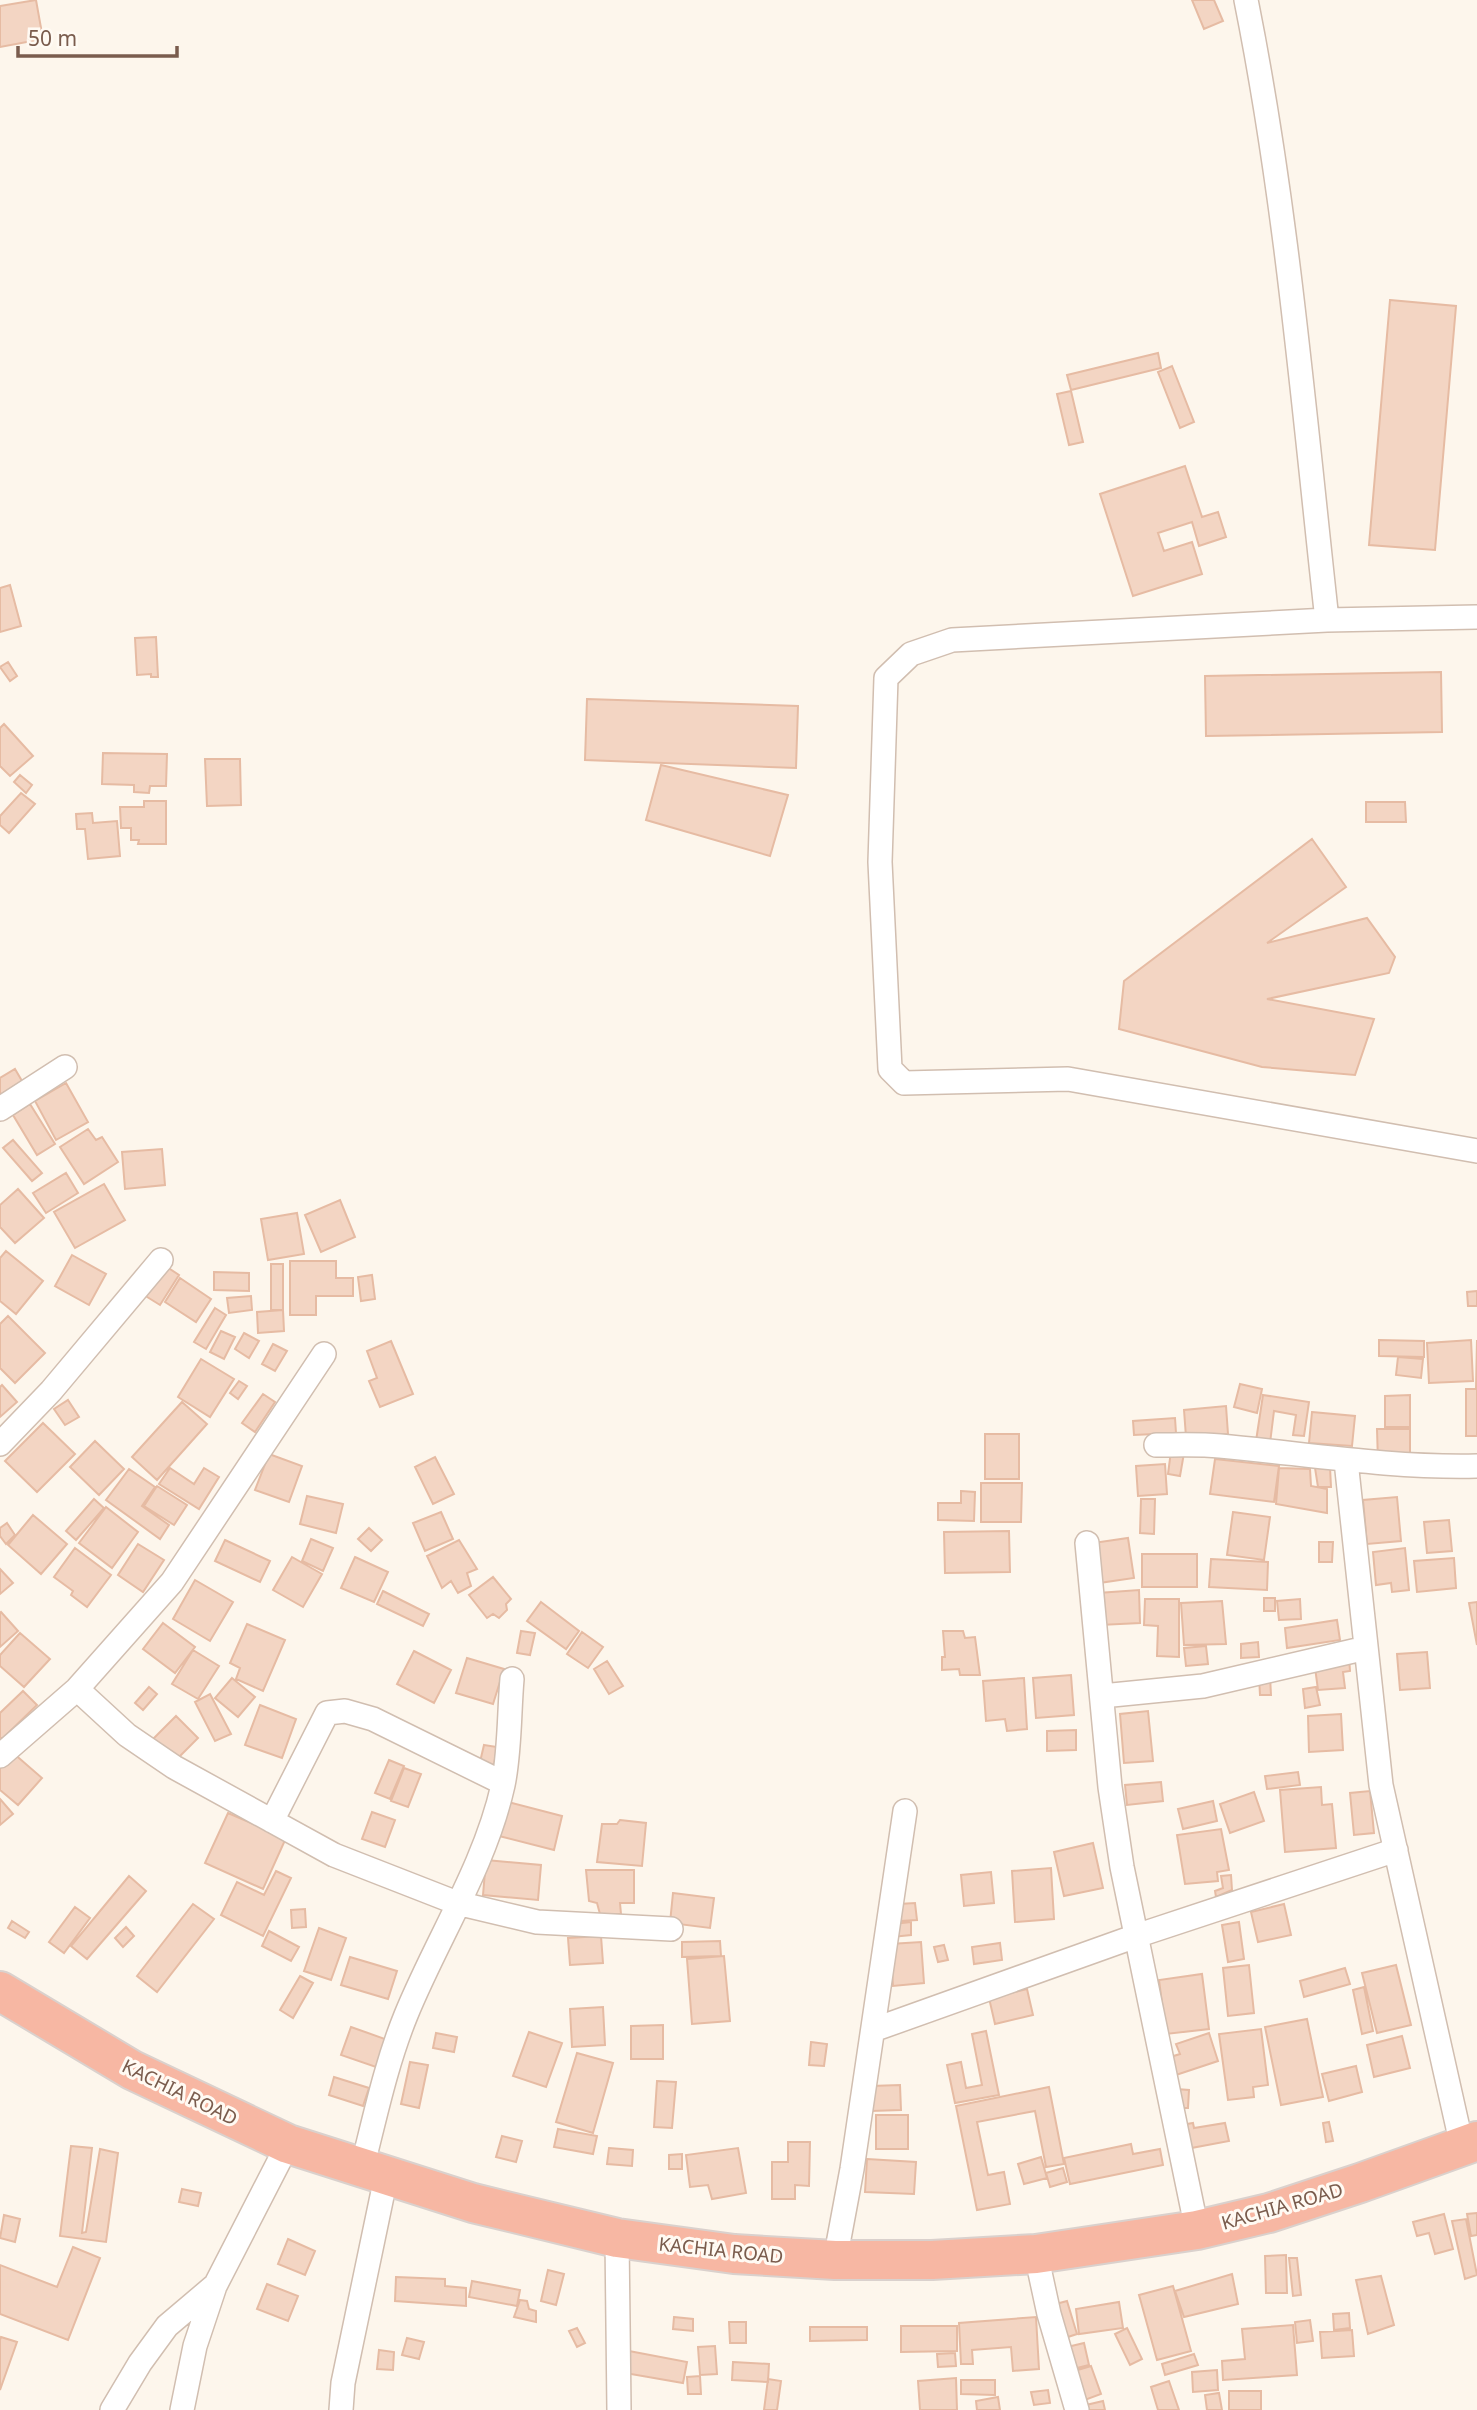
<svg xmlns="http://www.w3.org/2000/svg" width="1477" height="2410" font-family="'Noto Sans',sans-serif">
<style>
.building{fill:#f3d5c3;stroke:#e6bba3;stroke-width:2}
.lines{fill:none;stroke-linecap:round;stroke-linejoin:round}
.street-casing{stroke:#d1beb0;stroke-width:26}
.highway-casing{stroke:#dad1cd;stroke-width:42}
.street{stroke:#fff;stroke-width:23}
.highway{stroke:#f7b7a3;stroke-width:38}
.labels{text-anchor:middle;stroke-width:6;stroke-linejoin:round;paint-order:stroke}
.street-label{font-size:19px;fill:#7a5c4d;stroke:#fffaf3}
</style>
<rect width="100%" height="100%" fill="#fdf6ec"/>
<path class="building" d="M36 0 43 39 0 47V6Z
M1192 0H1214L1223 21 1204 29Z
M1390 300 1456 306 1435 550 1369 545Z
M1158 353 1161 368 1071 390 1067 375Z
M1172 366 1194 422 1180 428 1158 372Z
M1071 391 1083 442 1069 445 1057 394Z
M1185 466 1202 517 1218 512 1226 537 1199 546 1192 522 1158 533 1164 551 1192 542 1202 574 1133 596 1100 494Z
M10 585 21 626 0 632V588Z
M156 637 158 677H151V674L137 675 135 638Z
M8 662 17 676 10 681 0 667Z
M1441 672 1442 732 1206 736 1205 676Z
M587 699 798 706 796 768 585 760Z
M4 724 33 756 10 776 0 766V728Z
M103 753 167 754 166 786H150L149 793 134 792V785L102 784Z
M205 759H240L241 805 207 806Z
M661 765 788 795 770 856 646 820Z
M20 775 32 785 26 793 14 782Z
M21 793 35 804 9 833 0 825V816Z
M144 801H166V844H138L139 840H131V828H121L120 807H144Z
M1366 802H1405L1406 822H1366Z
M92 813 93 823 117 821 120 856 88 859 85 829H77L76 814Z
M1312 839 1346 887 1267 943 1367 918 1395 957 1389 973 1267 999 1374 1019 1355 1075 1262 1067 1119 1029 1124 981Z
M15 1069 22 1081 0 1095V1078Z
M66 1083 88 1122 56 1140 35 1101Z
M30 1104 55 1144 37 1155 13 1115Z
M88 1129 96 1140 102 1137 118 1162 84 1184 60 1147Z
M13 1140 42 1173 32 1181 3 1148Z
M162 1149 165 1185 125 1189 122 1152Z
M66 1173 78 1193 46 1213 33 1193Z
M104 1184 125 1220 75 1248 54 1212Z
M18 1189 44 1218 15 1243 0 1227V1205Z
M340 1200 355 1237 321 1252 305 1215Z
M297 1213 304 1254 268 1260 261 1219Z
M6 1251 43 1281 16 1314 0 1301V1258Z
M72 1255 106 1274 89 1305 55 1286Z
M290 1261H336V1278H353V1296H316V1315H290Z
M271 1264H283V1310H271Z
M164 1265 179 1275 160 1305 144 1295Z
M214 1272 249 1273V1291L214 1290Z
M372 1275 375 1299 361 1301 358 1277Z
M180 1278 211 1299 196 1322 165 1302Z
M1477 1291V1306H1468L1467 1292Z
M251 1296 252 1310 229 1313 227 1298Z
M215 1308 226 1315 206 1349 194 1342Z
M283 1310 284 1331 258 1333 257 1312Z
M8 1316 45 1353 15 1383 0 1368V1324Z
M221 1331 235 1337 224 1359 210 1352Z
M244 1333 259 1341 249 1358 235 1349Z
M1379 1340 1424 1341V1357L1379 1356Z
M1471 1340 1473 1381 1429 1383 1427 1343Z
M1477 1340V1436H1466V1389H1476Z
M391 1341 413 1394 380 1407 369 1381 377 1378 367 1351Z
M273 1344 287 1351 275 1371 262 1364Z
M1398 1357 1423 1359 1421 1378 1396 1375Z
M201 1359 234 1379 210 1417 178 1397Z
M239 1381 247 1386 238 1399 230 1393Z
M1240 1384 1262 1389 1257 1413 1234 1407Z
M2 1385 17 1402 0 1417V1387Z
M263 1394 275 1402 255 1432 242 1423Z
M1263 1395 1309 1402 1304 1436 1293 1435 1296 1415 1274 1411 1270 1443 1256 1441Z
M1410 1395V1427H1385V1396Z
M68 1400 79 1417 65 1425 54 1409Z
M182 1402 207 1424 157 1480 132 1457Z
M1226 1406 1228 1434 1186 1437 1184 1410Z
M1312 1412 1355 1416 1352 1446 1309 1443Z
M1175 1418 1176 1433 1134 1435 1133 1421Z
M43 1423 75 1454 37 1492 5 1461Z
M1377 1429H1410V1461L1378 1462Z
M985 1434H1019V1479H985Z
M95 1441 124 1469 99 1495 70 1467Z
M1171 1451 1184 1453 1180 1476 1168 1474Z
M269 1454 302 1466 289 1502 255 1490Z
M435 1457 454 1494 433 1504 415 1467Z
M1215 1459 1279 1466 1274 1502 1210 1494Z
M1165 1464 1167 1494 1138 1496 1136 1466Z
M1330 1467 1331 1487H1318L1315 1468Z
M170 1468 194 1484 204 1468 219 1477 199 1509 159 1484Z
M1279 1468 1310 1469 1311 1486 1327 1489V1513L1276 1504Z
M129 1469 155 1487 142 1506 169 1525 160 1539 106 1500Z
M981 1483H1022L1021 1522H981Z
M157 1486 187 1505 174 1525 144 1506Z
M961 1491 975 1492 974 1521 938 1520V1503H961Z
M307 1496 343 1504 336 1533 300 1524Z
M1397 1497 1401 1541 1367 1544 1363 1500Z
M94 1499 104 1508 76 1540 66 1531Z
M1141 1499H1155L1154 1534 1140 1533Z
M106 1507 138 1532 112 1568 79 1543Z
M441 1512 453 1539 425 1551 413 1523Z
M1233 1512 1270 1517 1264 1560 1227 1555Z
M33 1515 67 1544 41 1574 8 1545Z
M1449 1520 1452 1551 1427 1553 1424 1522Z
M7 1523 15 1535 6 1544 0 1536V1528Z
M369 1528 382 1540 371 1551 358 1539Z
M1009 1531 1010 1572 945 1573 944 1532Z
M1128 1538 1134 1578 1099 1583 1093 1543Z
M311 1539 333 1548 323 1571 302 1561Z
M225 1540 270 1561 260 1582 215 1561Z
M459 1540 477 1569 467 1573 471 1586 458 1593 451 1581 442 1588 427 1556Z
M1319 1542H1333L1332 1562H1319Z
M138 1544 164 1560 143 1592 118 1575Z
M75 1548 111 1575 87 1607 71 1595 73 1591 54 1577Z
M1405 1548 1409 1590 1392 1592 1391 1583 1376 1585 1373 1552Z
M1142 1554H1197V1587H1142Z
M292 1557 322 1574 303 1607 273 1590Z
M355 1557 388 1572 374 1602 341 1588Z
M1454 1558 1456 1588 1417 1592 1414 1561Z
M1211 1559 1268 1562 1267 1590 1209 1587Z
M0 1569 13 1583 0 1594Z
M493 1577 511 1599 506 1604 507 1610 499 1618 493 1614 487 1618 469 1595Z
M195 1580 233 1602 210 1641 173 1619Z
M1139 1590 1140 1623 1100 1625 1098 1593Z
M383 1591 429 1614 423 1626 377 1604Z
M1264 1598H1275V1611H1264Z
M1145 1599H1179V1657L1157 1656 1158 1626 1144 1625Z
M1300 1599 1301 1619 1279 1620 1277 1601Z
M1222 1601 1226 1644 1184 1645 1181 1603Z
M541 1602 579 1631 566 1649 527 1621Z
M1477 1602V1645L1469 1603Z
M1 1612 18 1631 0 1647V1613Z
M1337 1620 1340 1640 1287 1648 1285 1628Z
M163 1623 195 1647 175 1673 143 1649Z
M247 1624 285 1640 263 1691 236 1679 240 1668 230 1663Z
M521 1631 535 1633 530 1655 517 1653Z
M943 1631H963L965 1638 975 1637 980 1675H960L959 1669 942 1670V1657H945Z
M582 1632 603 1647 588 1668 567 1654Z
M20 1633 50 1659 24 1687 0 1666V1655Z
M1258 1642 1259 1657 1241 1658V1644Z
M1206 1646 1208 1664 1186 1666 1184 1648Z
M193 1650 219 1666 198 1699 172 1684Z
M414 1651 451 1670 434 1703 397 1684Z
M1427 1652 1430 1688 1400 1690 1397 1654Z
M1349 1657 1350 1671 1343 1672 1345 1688 1318 1690 1314 1660Z
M467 1658 504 1669 493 1704 456 1693Z
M607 1661 623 1686 609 1694 594 1669Z
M1071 1675 1074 1715 1036 1718 1033 1678Z
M1259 1676H1270L1271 1695H1260Z
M232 1678 255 1697 238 1717 215 1698Z
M1024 1678 1027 1729 1007 1731 1005 1719 986 1721 983 1681Z
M149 1687 157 1694 143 1710 135 1703Z
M1316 1687 1320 1705 1305 1708 1303 1689Z
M23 1691 37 1705 2 1739 0 1737V1713Z
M210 1694 231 1734 215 1741 195 1702Z
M260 1705 296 1719 282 1758 245 1745Z
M1148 1711 1153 1761 1124 1763 1120 1714Z
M1341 1714 1343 1750 1309 1752 1308 1716Z
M176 1716 198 1738 175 1761 153 1739Z
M1076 1730V1750L1047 1751V1731Z
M484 1745 497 1747 494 1765 480 1762Z
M12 1752 42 1778 18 1805 0 1790V1766Z
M389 1760 404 1766 390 1799 375 1793Z
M404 1768 421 1774 408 1807 391 1801Z
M1298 1772 1300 1785 1267 1789 1265 1776Z
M1161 1782 1163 1801 1127 1805 1125 1785Z
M1321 1787 1322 1805 1332 1804 1336 1848 1285 1852 1280 1790Z
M1370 1791 1374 1833 1354 1835 1350 1793Z
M1254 1792 1264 1821 1230 1833 1220 1804Z
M0 1799 13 1814 0 1825Z
M1213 1801 1217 1821 1183 1829 1178 1809Z
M508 1802 562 1816 554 1850 499 1836Z
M372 1812 395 1820 385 1847 362 1839Z
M228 1813 286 1838 263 1889 205 1863Z
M620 1820 646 1823 642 1866 597 1862 602 1824H617Z
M1221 1829 1229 1870 1217 1872 1218 1881 1185 1884 1177 1835Z
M1093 1843 1103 1888 1064 1896 1054 1852Z
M486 1860 541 1865 538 1900 483 1895Z
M1051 1868 1054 1919 1015 1922 1012 1871Z
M586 1870H634V1903H620L621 1914H600L597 1903 589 1901Z
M276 1871 291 1878 263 1936 221 1915 237 1882 264 1895Z
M991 1872 994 1903 964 1906 961 1875Z
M1231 1875 1232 1890 1216 1897 1215 1891 1223 1888 1221 1876Z
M129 1876 146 1891 87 1959 71 1946Z
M673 1893 714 1898 710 1928 670 1923Z
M915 1903 917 1920 900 1921 899 1904Z
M193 1904 214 1919 157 1992 137 1976Z
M1284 1904 1291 1935 1258 1942 1251 1912Z
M75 1907 90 1918 64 1953 49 1942Z
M305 1909 306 1927 292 1928 291 1910Z
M12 1921 29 1932 25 1938 8 1928Z
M911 1922V1935L892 1937 893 1924Z
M1239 1922 1244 1959 1228 1962 1222 1925Z
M126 1927 134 1936 123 1947 115 1938Z
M319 1928 346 1938 331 1980 304 1971Z
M269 1931 299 1947 291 1961 262 1946Z
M601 1936 603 1963 570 1965 568 1938Z
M720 1941 721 1956 682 1957V1942Z
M921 1942 924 1983 893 1986 890 1944Z
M1000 1943 1002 1960 974 1964 972 1947Z
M944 1945 948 1960 938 1962 934 1947Z
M724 1956 730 2021 692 2024 687 1959Z
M350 1957 397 1971 388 1999 341 1985Z
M1249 1965 1254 2013 1228 2016 1223 1968Z
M1396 1965 1411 2025 1377 2033 1362 1973Z
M1345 1968 1350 1984 1304 1997 1300 1981Z
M1202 1974 1209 2029 1166 2034 1159 1980Z
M300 1976 313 1983 293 2018 280 2010Z
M1364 1987 1373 2031 1362 2034 1353 1990Z
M1027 1989 1033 2015 995 2024 989 1998Z
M603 2007 605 2045 572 2047 570 2009Z
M1307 2019 1323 2097 1281 2105 1265 2027Z
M663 2025V2059H631V2026Z
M351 2027 385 2039 376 2067 341 2055Z
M1261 2029 1268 2085 1253 2087 1254 2097 1228 2100 1219 2034Z
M986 2031 999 2095 955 2103 947 2065 961 2062 966 2088 982 2085 972 2034Z
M529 2032 562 2043 546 2087 513 2076Z
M436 2033 457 2037 454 2052 433 2048Z
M1209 2033 1218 2061 1173 2076 1167 2058 1180 2054 1176 2044Z
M1402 2036 1410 2068 1374 2077 1367 2045Z
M811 2042 827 2044 824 2066 809 2065Z
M577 2053 613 2063 593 2133 556 2122Z
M410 2062 428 2065 419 2108 401 2104Z
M1356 2066 1362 2092 1329 2101 1322 2074Z
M334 2077 369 2088 363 2106 329 2095Z
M657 2081 676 2082 672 2128 654 2127Z
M900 2085 901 2110 871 2111V2086Z
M1049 2087 1064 2164 1046 2167 1035 2111 977 2122 988 2175 1004 2172 1010 2204 977 2210 956 2106Z
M1176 2089 1189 2090 1188 2108H1176Z
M876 2115H908V2149H876Z
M1329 2122 1333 2141 1326 2142 1323 2123Z
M1193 2123 1194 2128 1225 2123 1229 2141 1186 2149 1181 2125Z
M558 2129 597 2136 593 2154 554 2147Z
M502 2136 522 2141 516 2162 496 2157Z
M788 2142H810L809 2186 795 2185V2199H772V2162H788Z
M1131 2144 1133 2154 1160 2149 1163 2165 1070 2184 1064 2158Z
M71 2146 92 2148 82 2233 86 2232 100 2149 118 2153 106 2242 60 2236Z
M609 2148 633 2150 632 2166 607 2164Z
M738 2148 746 2193 712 2199 708 2185 690 2187 686 2155Z
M682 2154V2169H669V2155Z
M1041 2157 1047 2178 1024 2184 1018 2164Z
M867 2159 916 2162 914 2194 865 2192Z
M1063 2168 1067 2182 1050 2187 1046 2173Z
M182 2189 201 2193 198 2206 179 2202Z
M1477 2213V2235L1471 2236 1467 2214Z
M1444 2214 1453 2249 1435 2254 1429 2233 1417 2236 1413 2222Z
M4 2215 20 2219 15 2242 0 2238Z
M1466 2219 1477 2275 1465 2279 1452 2221Z
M288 2239 315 2251 305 2275 278 2264Z
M73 2247 100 2258 68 2340 0 2314V2265L57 2287Z
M1286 2255 1287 2293H1266L1265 2256Z
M1289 2258H1297L1301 2295 1293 2296Z
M548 2270 564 2274 556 2305 541 2301Z
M1232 2274 1238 2304 1184 2317 1175 2291Z
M1381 2276 1394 2325 1368 2334 1356 2280Z
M396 2277 445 2279V2286L466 2288V2306L395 2301Z
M472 2281 520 2290 517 2306 469 2297Z
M267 2284 298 2296 288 2321 257 2309Z
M1173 2286 1191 2351 1157 2360 1139 2295Z
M520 2300 527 2301 529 2309 536 2311V2322L514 2317Z
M1067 2301 1077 2334 1062 2339 1052 2305Z
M1119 2302 1123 2328 1079 2334 1076 2309Z
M1349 2313 1350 2328 1334 2330 1333 2314Z
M674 2317 693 2319V2331L673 2329Z
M1036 2317 1039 2369 1013 2371 1011 2347 972 2350 973 2364H961L959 2323Z
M1310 2320 1313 2341 1297 2343 1295 2322Z
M729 2322H746V2343H730Z
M1293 2325 1297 2375 1223 2380 1222 2361 1245 2359 1242 2329Z
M901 2326H957V2351L901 2352Z
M810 2327H867V2340L810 2341Z
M577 2328 585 2343 577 2347 569 2331Z
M1127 2328 1142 2359 1130 2365 1115 2334Z
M1352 2330 1354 2356 1322 2358 1320 2332Z
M1 2337 17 2342 0 2390V2340Z
M407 2338 424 2342 419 2359 402 2355Z
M1084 2343 1089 2365 1069 2370 1063 2348Z
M715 2346 717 2374 700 2375 698 2347Z
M379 2350 394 2352 393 2370 377 2369Z
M629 2351 687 2362 683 2383 625 2373Z
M955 2353 956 2366 938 2367 937 2354Z
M1194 2354 1198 2365 1165 2375 1162 2364Z
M733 2362 769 2364 768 2382 732 2380Z
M1091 2366 1101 2394 1082 2401 1071 2372Z
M1217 2370 1218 2390 1193 2392 1192 2372Z
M700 2376 701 2394H688L687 2377Z
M956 2378 957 2410H920L918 2381Z
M768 2379 781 2381 777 2410H764Z
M961 2380H995V2395L961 2394Z
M1169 2381 1179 2410H1158L1151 2387Z
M1048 2390 1050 2403 1034 2405 1031 2392Z
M1229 2391H1261V2410H1229Z
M1219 2393 1222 2410H1207L1205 2395Z
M998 2397 1000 2410H977L976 2401Z
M1103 2401 1105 2410H1088L1086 2405Z"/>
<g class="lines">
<defs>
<path id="street" d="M1246 0C1287 204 1304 413 1327 620
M1477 617 1327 620 952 640 911 654 886 678 880 862 890 1069 904 1083 1068 1079 1477 1151
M0 1109 65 1067
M0 1444 51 1391 161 1260
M1156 1445C1177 1445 1199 1444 1220 1446 1307 1454 1390 1468 1477 1466
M1346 1461 1381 1785 1462 2146
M1087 1543 1110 1787 1122 1867 1197 2230
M77 1689 127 1735 174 1767 334 1855 457 1903 537 1922 671 1929
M1102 1696 1203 1686 1366 1648
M0 1756 77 1689 172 1582 324 1354
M272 1821 327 1713 345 1711 373 1719 503 1783
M873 2030 1136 1936 1396 1850
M362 2168C375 2117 386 2064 406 2015 437 1939 485 1866 503 1785 510 1752 509 1713 512 1679
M617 2238 619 2410
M1036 2254 1049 2314 1077 2410
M835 2260 852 2169 905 1811
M112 2410 140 2363 167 2326 213 2287
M182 2410 195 2346 215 2286 288 2144
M341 2410 343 2383 386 2177"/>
<path id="highway" d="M0 1991 132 2070 288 2144 473 2203 617 2238 734 2254 835 2260H932L1036 2254 1197 2230 1269 2213 1360 2183 1477 2141"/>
</defs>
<use href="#street" class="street-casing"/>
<use href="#highway" class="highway-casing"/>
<use href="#street" class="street"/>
<use href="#highway" class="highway"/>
</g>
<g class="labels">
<g class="street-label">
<text transform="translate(180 2092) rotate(26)" y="7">KACHIA ROAD</text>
<text transform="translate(1282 2206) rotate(-16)" y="7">KACHIA ROAD</text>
<text transform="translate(721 2250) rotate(6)" y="7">KACHIA ROAD</text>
</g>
</g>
<path d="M18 46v10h159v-10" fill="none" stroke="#7a5c4d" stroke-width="3.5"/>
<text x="28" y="46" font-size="21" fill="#7a5c4d" stroke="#fffaf3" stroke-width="5" paint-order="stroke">50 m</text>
</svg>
